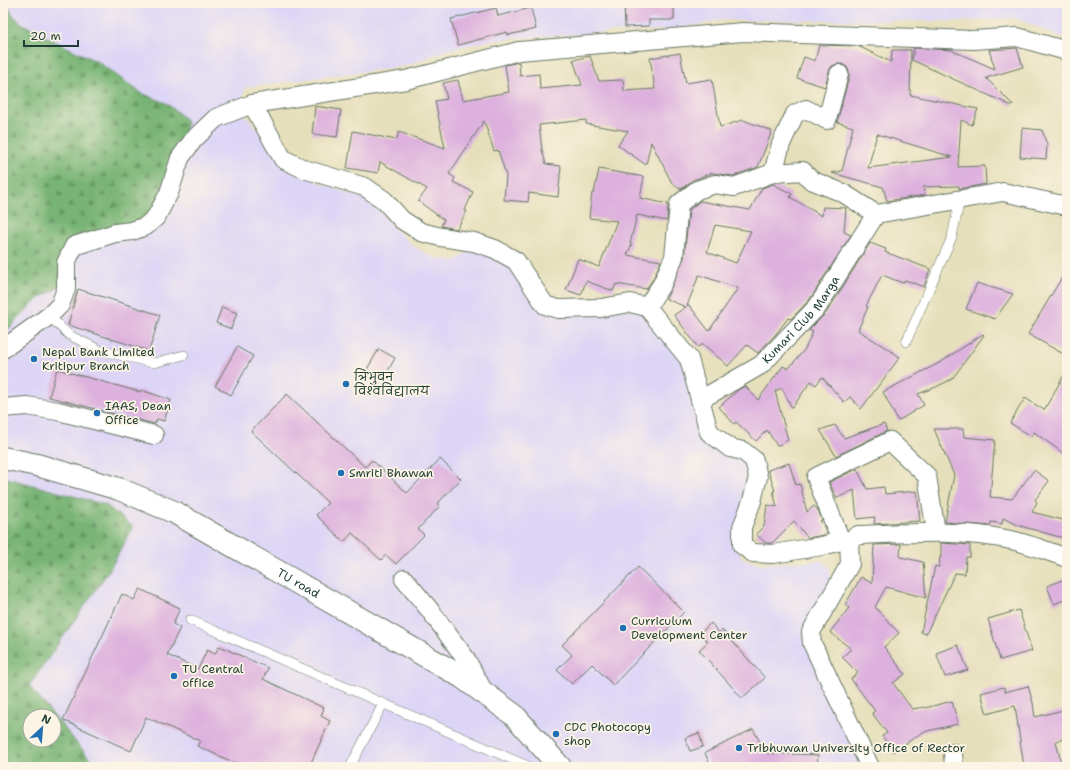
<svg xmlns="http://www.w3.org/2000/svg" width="1070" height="770" font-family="'Shantell Sans','Playpen Sans Deva',sans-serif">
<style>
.built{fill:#ddd5f6;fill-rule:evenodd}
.forest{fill:url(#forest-firs);stroke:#4c7854}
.building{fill:#ddb1de;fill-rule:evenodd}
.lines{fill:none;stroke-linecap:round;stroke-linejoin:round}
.lane-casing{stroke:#657663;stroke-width:10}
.street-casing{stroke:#657663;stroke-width:20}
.secondary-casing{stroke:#657663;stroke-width:24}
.lane{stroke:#fff;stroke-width:9}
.street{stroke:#fff;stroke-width:18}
.secondary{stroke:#fff;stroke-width:22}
.poi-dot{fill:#1f6fb2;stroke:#fcf5e5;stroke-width:1.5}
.labels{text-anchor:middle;stroke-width:3.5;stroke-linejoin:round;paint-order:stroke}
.street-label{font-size:12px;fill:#1f3d34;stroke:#fcf5e5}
.poi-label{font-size:12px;fill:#1f3d34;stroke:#fcf5e5;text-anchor:start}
</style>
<defs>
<pattern id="forest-firs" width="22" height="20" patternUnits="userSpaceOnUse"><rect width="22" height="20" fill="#78b474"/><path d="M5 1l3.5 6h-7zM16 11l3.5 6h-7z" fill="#629460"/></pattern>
</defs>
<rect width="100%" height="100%" fill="#fcf5e5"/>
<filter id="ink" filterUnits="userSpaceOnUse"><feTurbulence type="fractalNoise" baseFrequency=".025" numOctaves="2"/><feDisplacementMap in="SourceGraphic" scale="8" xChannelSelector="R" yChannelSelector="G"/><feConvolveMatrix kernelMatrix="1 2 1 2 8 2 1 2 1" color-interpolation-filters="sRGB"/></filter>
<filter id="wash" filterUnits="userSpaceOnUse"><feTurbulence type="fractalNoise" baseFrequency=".012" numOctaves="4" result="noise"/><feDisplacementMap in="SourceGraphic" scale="16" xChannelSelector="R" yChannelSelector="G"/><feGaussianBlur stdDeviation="0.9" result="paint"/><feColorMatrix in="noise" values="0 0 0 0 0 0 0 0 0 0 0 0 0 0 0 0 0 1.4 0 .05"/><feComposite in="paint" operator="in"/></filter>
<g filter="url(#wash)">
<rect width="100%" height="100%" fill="#e6dfbb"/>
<path class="built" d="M3 3H1067V38L1059 36 1015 18 968 21 722 20 671 30 608 32 493 40 447 50 406 66 246 87 240 103 245 115 280 153 317 182 369 200 377 207 390 224 413 246 435 258 455 261 466 253 481 248 497 251 541 301 641 311 676 343 707 441 740 458 748 465 752 474 737 550 743 559 760 564 822 561 830 568 831 579 807 628 866 767H3ZM30 716H54V740H30Z"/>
<path class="forest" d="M3 3H6L15 18 23 24 46 37 98 62 141 93 166 103 182 116 187 123 178 149 151 218 88 237 60 285 53 291 44 295 32 304 3 335Z
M3 477 106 505 133 527 110 569 29 686 54 716H30V740H54V716L97 767H3Z"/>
<g id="blocks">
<path class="building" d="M624 3H674V20H649V26L625 27Z
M496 8 498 16 531 8 536 29 508 35 507 32 458 45 451 19Z
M819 45 858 46 891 62 892 50H911L910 95 978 109 972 125 961 120 958 167 985 166 986 184 959 189V186L923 187 925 195 887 201 883 187 832 173 842 171 853 127 837 122 849 77V72L847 67 842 64H837L832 66 829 71 825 87 797 78 804 57 815 61ZM877 134 952 157 868 168Z
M914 48 953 50V51L995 69 989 50 1017 48 1023 67 986 78 1013 105 1012 106 912 60Z
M680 53 686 83 712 79 720 127 743 120 772 131 758 167 733 176 712 173 693 180 681 189 672 183 651 142 646 165 618 145 628 131 586 124V120L539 125 542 150 546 164 561 166 558 197 529 193 528 202 504 200 506 175 498 150 494 151 484 121 449 174 455 178 453 182 473 192 465 210 467 211 457 229 441 226 444 220 418 201 427 189 380 162 378 173 347 168 353 131 396 140 399 132 445 148 435 101 447 99 443 83 458 80 463 100 509 92 505 65 519 62 520 76 539 74 540 89 582 85 573 60 590 56 599 81 623 80 624 91 655 89 650 58Z
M315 106 341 110 337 137 312 134Z
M1022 128 1042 130 1047 145 1046 159 1020 157Z
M599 169 644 177 640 198 668 204 667 221 637 215 630 244H632L627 255 661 261 653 279 646 289 616 284 613 291 586 281 581 295 566 290 578 259 599 267 617 221 589 218 592 193H594Z
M773 184 792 194 790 197 822 216 823 207 846 208 844 232 851 235 810 299 791 319 788 318 776 334 758 353 747 345 728 366 703 344 698 347 674 315 686 307 666 299 684 258 689 210 700 201 750 210 762 188ZM715 225 751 231 736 263 707 252ZM699 275 738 288 709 331 689 305 687 306Z
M870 243 886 249 885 252 930 269 924 287 905 280 903 283 882 275 866 306 868 307 858 330 900 357 861 409 850 397 844 402 822 377 816 385 811 381 792 408 782 388 775 391 788 440 777 446 767 430 756 441 736 422 734 424 719 407 738 390 745 386 758 400 783 366 788 369 805 349 813 332 809 330 827 312Z
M1067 269V356L1028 334Z
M977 283 1013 294 995 319 966 309Z
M78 289 160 315 149 351 68 325Z
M222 307 237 313 231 329 216 323Z
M983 334 984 335 952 379 936 387 918 394 924 405 898 421 883 392 941 362Z
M237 347 253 356 231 395 215 386Z
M379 349 395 358 383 380 366 371Z
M57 369 140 392 141 390 171 400 164 421 157 419 155 424 49 397Z
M1067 370V456L1034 432 1031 436 1010 423 1025 398 1044 410Z
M287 394 365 467 372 460 407 493 440 459 461 479 437 504 440 506 418 529 424 535 396 564 386 555 381 560 352 533 344 542 316 515 328 503 251 431Z
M884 424 887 431 836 456 820 430 835 425 844 438Z
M934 429H963L964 437 995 440 990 497 1012 499 1034 470 1049 481 1035 500 1037 502 1032 512 1067 521V539L1020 526 1003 518 1002 524 991 522 990 526 945 522 954 475Z
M789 463 796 485 800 484 807 512 814 506 818 510 822 520 820 521 823 524 826 532 823 535 808 538 794 521 772 543H766L756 534 764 526 767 505 777 507 773 491H775L768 470Z
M857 469 867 489 884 487 885 494 917 491 920 521 874 524 875 517 857 519 854 490 837 498 829 482Z
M941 543 970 545V557H966L965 574 955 573 926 634 921 632 935 566 939 567 940 557H941Z
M901 544 900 557 923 562 926 598 886 587 875 607 899 633 884 647 905 674 893 683 912 709 924 707 925 708 952 701 958 724 923 732 893 752 882 736 887 733 872 713 875 711 851 679 858 673 842 657 851 649 830 632 849 608 845 605 861 577 872 583 874 545Z
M638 567 684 612 613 685 592 664 572 684 557 670 572 655 562 645Z
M1067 578V599L1054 604 1047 586Z
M140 589 180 608 173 624 180 628 167 655 198 669 207 650 215 654 219 646 268 668 263 679 324 708 321 716 330 721 309 767H244L197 746 200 741 146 717 131 751 63 720 122 594 134 600Z
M1019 610 1032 651 1000 660 988 619Z
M711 623 719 633 722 630 765 678 742 698 699 650 708 642 700 633Z
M958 645 968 670 945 677 936 653Z
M1028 686 1033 703 1035 717 1067 709V738L1056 741 1062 767H1024L1015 706 987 714 981 693 1004 687 1005 692Z
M753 729 766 753 818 755 817 767H711L705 753Z
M699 733 703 747 690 751 685 738Z"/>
</g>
</g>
<g filter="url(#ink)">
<use href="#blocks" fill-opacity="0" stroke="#657663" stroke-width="1"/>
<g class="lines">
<defs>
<path id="lane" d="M49 316 69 335 102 351 154 363 184 355
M906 342 952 237 960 199
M190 620 530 767
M350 767 383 704"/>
<g id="street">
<path d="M773 173 781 144 795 114 806 109 827 120 839 74"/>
<path d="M647 307 662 284 674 257 679 204 697 190 715 184 734 187 773 173 803 171 811 180 843 193 876 214"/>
<path d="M3 349 49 316 60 305 66 289V263L74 246 115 233 132 231 146 226 156 217 169 193 180 158 194 139 216 118 252 104"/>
<path id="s1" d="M700 400 761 365 818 306 876 214 1003 192 1067 206"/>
<path d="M3 408 27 406 58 411 154 435"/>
<path d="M841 541 816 477 890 441 927 476 936 532"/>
<path d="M849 541H841L822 546 773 554 753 553 742 545V527L752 501 758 477 754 460 743 451 730 448 709 432 689 359 647 307 630 303 601 308 558 309 545 305 516 261 495 249 474 242 441 237 421 232 402 220 384 200 365 187 304 169 283 159 252 104 406 80 519 51 743 32 974 40 1017 37 1067 51"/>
<path d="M404 579 429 609 466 659 484 692"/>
<path d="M953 753 954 767"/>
<path d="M870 767 812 643 811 632 850 564 849 541 858 535C911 533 959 529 1011 540 1030 544 1049 552 1067 558"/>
</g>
<g id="secondary">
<path id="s2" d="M3 458 37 465 119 489 174 512 462 677 514 715 560 767"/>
</g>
</defs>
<use href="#lane" class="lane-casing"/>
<use href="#street" class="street-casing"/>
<use href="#secondary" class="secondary-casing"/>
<use href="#lane" class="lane"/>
<use href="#street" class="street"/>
<use href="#secondary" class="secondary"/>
</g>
</g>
<g class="poi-dot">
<circle cx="34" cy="359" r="4"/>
<circle cx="346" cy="384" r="4"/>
<circle cx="97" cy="413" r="4"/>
<circle cx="341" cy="473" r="4"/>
<circle cx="623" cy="628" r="4"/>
<circle cx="174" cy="676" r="4"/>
<circle cx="556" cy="734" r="4"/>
<circle cx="739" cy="748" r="4"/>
</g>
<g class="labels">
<g class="street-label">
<text dy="4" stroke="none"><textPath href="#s1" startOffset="131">Kumari Club Marga</textPath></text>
<text dy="4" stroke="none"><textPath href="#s2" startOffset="323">TU road</textPath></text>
</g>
<g class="poi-label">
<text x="42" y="356">Nepal Bank Limited<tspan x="42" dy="14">Kritipur Branch</tspan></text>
<text x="354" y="381">त्रिभुवन<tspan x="354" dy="14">विश्वविद्यालय</tspan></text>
<text x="105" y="410">IAAS, Dean<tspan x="105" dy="14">Office</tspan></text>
<text x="349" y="477">Smriti Bhawan</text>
<text x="631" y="625">Curriculum<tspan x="631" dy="14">Development Center</tspan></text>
<text x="182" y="673">TU Central<tspan x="182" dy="14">office</tspan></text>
<text x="564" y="731">CDC Photocopy<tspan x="564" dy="14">shop</tspan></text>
<text x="747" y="752">Tribhuwan University Office of Rector</text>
</g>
</g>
<rect width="1070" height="770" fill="none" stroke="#fcf5e5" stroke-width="16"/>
<g transform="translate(42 728) rotate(26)"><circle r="19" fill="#fcf5e5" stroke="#a4ab9e"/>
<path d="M0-3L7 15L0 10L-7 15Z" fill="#1f6fb2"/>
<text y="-6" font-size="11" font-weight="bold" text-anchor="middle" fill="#1f3d34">N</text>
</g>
<path d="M24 40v6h54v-6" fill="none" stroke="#1f3d34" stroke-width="2"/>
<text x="30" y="40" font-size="12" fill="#1f3d34" stroke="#fcf5e5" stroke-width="3" paint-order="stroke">20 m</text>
</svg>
